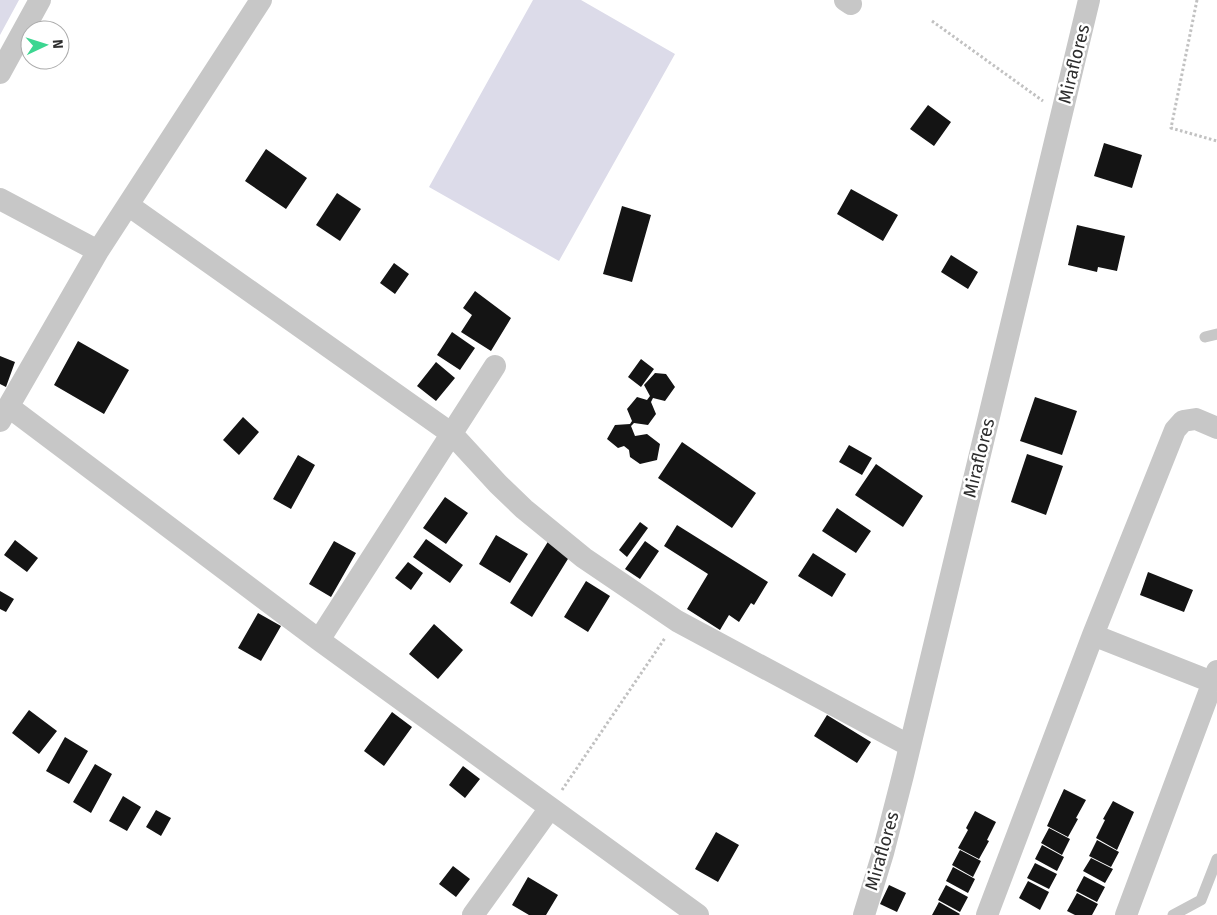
<svg xmlns="http://www.w3.org/2000/svg" width="1217" height="915" font-family="'Fira Sans',sans-serif">
<style>
.green{fill:#dcdbe9}
.building{fill:#141414}
.lines{fill:none;stroke-linecap:round;stroke-linejoin:round}
.path{stroke:#c1c1c1;stroke-width:3;stroke-dasharray:2.5 2.5;stroke-linecap:butt}
.service{stroke:#c7c7c7;stroke-width:11}
.minor{stroke:#c7c7c7;stroke-width:22}
.labels{text-anchor:middle;stroke-width:5;stroke-linejoin:round;paint-order:stroke}
.street-label{font-size:18px;fill:#2d2d2d;stroke:#fff}
</style>
<rect width="100%" height="100%" fill="#fff"/>
<path class="green" d="M0 0H19L0 35Z
M533 0H581L675 54 559 261 429 187Z"/>
<path class="building" d="M928 105 951 122 934 146 910 129Z
M1104 143 1142 155 1132 188 1094 176Z
M266 149 307 178 286 209 245 181Z
M851 189 898 215 883 241 837 214Z
M337 193 361 209 340 241 316 225Z
M622 206 651 215 632 282 603 274Z
M1077 225 1125 236 1117 271 1098 267 1097 272 1068 265Z
M951 255 978 272 968 289 941 272Z
M394 263 409 274 395 294 380 283Z
M475 291 511 318 491 351 461 332 472 315 463 308Z
M452 332 475 348 460 370 437 355Z
M78 341 129 370 104 414 54 385Z
M0 356 15 362 6 387 0 384Z
M641 359 654 369 641 387 628 377Z
M436 362 455 378 436 401 417 386Z
M655 373 666 374 675 387 665 401 653 398 651 402 656 414 648 425 634 423 631 426 635 436 647 434 660 444 657 460 640 464 630 457 629 450 624 446 618 448 607 439 615 425 630 424 632 421 627 409 637 397 647 400 650 396 644 385Z
M1035 397 1077 411 1062 455 1020 441Z
M243 417 259 432 239 455 223 440Z
M682 442 756 493 732 528 658 478Z
M849 445 872 458 862 475 839 462Z
M1027 454 1063 466 1046 515 1011 502Z
M298 455 315 465 291 509 273 499Z
M876 464 923 496 903 527 855 495Z
M445 497 468 513 446 544 423 528Z
M837 508 871 531 856 553 822 531Z
M640 522 648 528 627 557 619 550Z
M677 525 768 582 754 605 751 603 739 622 729 615 720 630 687 609 708 574 664 546Z
M496 535 528 554 510 583 479 564Z
M426 539 463 565 450 583 413 557Z
M15 540 38 558 27 572 4 555Z
M549 540 571 554 532 617 510 603Z
M334 541 356 553 331 597 309 584Z
M645 541 659 551 640 579 625 569Z
M813 553 846 574 832 597 798 576Z
M408 562 423 573 411 590 395 578Z
M1148 572 1193 590 1184 612 1140 595Z
M586 581 610 596 588 632 564 617Z
M0 591 14 599 6 612 0 609Z
M258 613 281 626 261 661 238 648Z
M434 624 463 650 438 679 409 654Z
M29 710 57 731 39 754 12 733Z
M392 712 412 727 384 766 364 751Z
M827 715 871 742 857 763 814 736Z
M65 737 88 751 69 784 46 771Z
M95 764 112 774 91 813 73 802Z
M463 766 480 779 465 798 449 785Z
M1064 789 1086 800 1076 818 1078 819 1068 837 1047 826Z
M123 796 141 807 127 831 109 821Z
M1113 801 1134 812 1117 850 1096 838 1105 820 1103 819Z
M156 810 171 818 161 836 146 827Z
M975 811 996 822 987 840 989 841 979 859 958 848 968 830 966 828Z
M1049 828 1070 839 1062 855 1041 843Z
M716 832 739 845 718 882 695 869Z
M1097 840 1119 852 1111 867 1089 856Z
M1042 845 1064 857 1057 871 1035 859Z
M960 850 981 861 973 877 952 865Z
M1091 858 1113 869 1105 883 1083 871Z
M1035 863 1057 874 1049 889 1027 878Z
M453 866 470 879 456 897 439 884Z
M953 867 975 879 968 893 946 881Z
M1084 876 1105 887 1097 902 1076 891Z
M528 877 558 895 546 915H529L512 905Z
M1028 881 1049 892 1040 910 1019 898Z
M889 885 906 893 897 912 880 904Z
M946 885 968 897 960 912 938 900Z
M1077 893 1098 904 1092 915H1075L1067 911Z
M939 902 960 914 959 915H932Z"/>
<g class="lines">
<path class="path" d="M1197 0 1171 128 1217 141
M932 21 1043 101
M562 790 665 638"/>
<path class="service" d="M1205 337 1217 334
M1173 915 1201 900 1217 859"/>
<path class="minor" d="M845 0 851 4
M0 73 40 0
M0 199 98 251
M128 205 452 434 498 484 524 509 584 558 677 621 910 746
M9 407 319 640 698 915
M0 421 98 251 261 0
M1093 635 1212 682
M319 640 495 366
M473 915 550 808
M864 915 883 853 903 775 1089 0
M987 915 1093 635 1175 430 1183 421 1196 419 1217 428
M1126 915 1217 671"/>
</g>
<g class="labels">
<g class="street-label">
<text transform="translate(1074 64) rotate(-76)" y="6">Miraflores</text>
<text transform="translate(979 458) rotate(-76)" y="6">Miraflores</text>
<text transform="translate(882 851) rotate(-74)" y="6">Miraflores</text>
</g>
</g>
<g transform="translate(45 45) rotate(86)"><circle r="24" fill="#ffffff" stroke="#ababab"/>
<path d="M0-4L9 19L0 12L-9 19Z" fill="#3cd691"/>
<text y="-8" font-size="14" font-weight="bold" text-anchor="middle" fill="#2d2d2d">N</text>
</g>
</svg>
